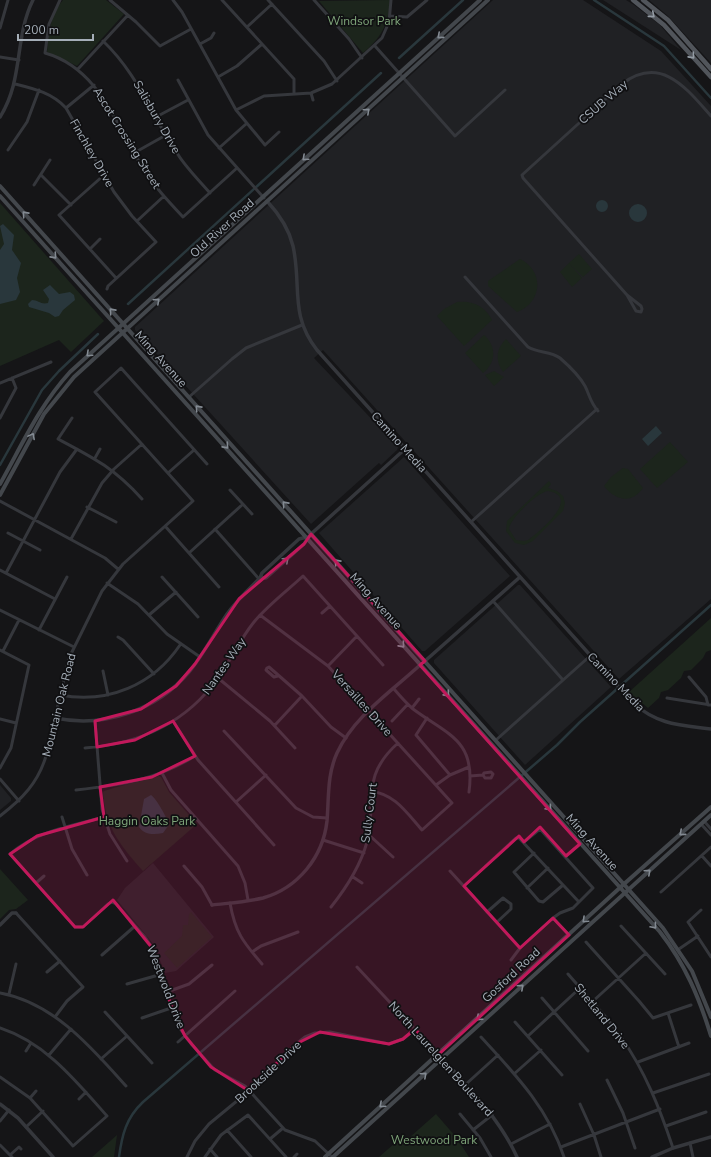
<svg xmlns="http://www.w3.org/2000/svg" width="711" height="1157" font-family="'Nunito Sans',sans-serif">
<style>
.built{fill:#202124}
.green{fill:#1c251c;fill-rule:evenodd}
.water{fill:#29373c}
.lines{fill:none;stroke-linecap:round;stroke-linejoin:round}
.canal{stroke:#29373c;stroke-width:2.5}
.minor{stroke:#35373c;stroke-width:3}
.tertiary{stroke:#35373c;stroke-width:3.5}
.secondary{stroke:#43474c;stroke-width:4}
.primary{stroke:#51555b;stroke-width:4.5}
.oneway{stroke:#949ca5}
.oneway2{stroke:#838a92}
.oneway3{stroke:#737880}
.marked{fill:#c2185b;fill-opacity:0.2;stroke:#c2185b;stroke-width:3;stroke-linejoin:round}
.labels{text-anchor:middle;stroke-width:3.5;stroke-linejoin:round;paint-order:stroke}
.park-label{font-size:12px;fill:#7fa57a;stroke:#101012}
.street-label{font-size:12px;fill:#a5aeb8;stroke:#101012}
</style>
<rect width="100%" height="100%" fill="#151517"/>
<path class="built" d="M493 0H583L661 51 711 106V599L619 679 323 350 314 358 398 447 397 450 381 465 379 463 311 524 135 330V327Z
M603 0H626L634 5 660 25 681 50Z
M649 0H711V63L668 16Z
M404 457 510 576 425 651H422L319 533Z
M518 585H520L611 687 525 765 434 663V660Z
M0 785 11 798V801L0 810Z
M153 863 214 937 176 971 165 973 154 945 117 900 125 888Z"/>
<path class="green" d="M63 0H106L124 14 77 66 47 52C49 34 50 14 63 0Z
M390 0C389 24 381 38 363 53L319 1Z
M0 203 104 321 71 352 59 340 0 366Z
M579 254 592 269 583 277 569 263Z
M520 259C545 271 542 303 517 312L488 286V281Z
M569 263 582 278 572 287 560 272Z
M457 302C472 300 485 306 492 320L464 346 437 316 444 309Z
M484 335C497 346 496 363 483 373L465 353Z
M506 339 521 356 503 372C495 361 496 349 506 339Z
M494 371 504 377 494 386 485 375Z
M670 442 688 462 657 488 640 469Z
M623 468 628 469 643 488C631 505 615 500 604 486L611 477Z
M549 481 551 484 548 488 557 491 563 496 565 503 563 511 533 541 524 545 515 543 506 531 507 521ZM548 491C582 497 539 532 528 540L524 541 516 540 509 529C510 519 537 492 548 491Z
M711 618V650L706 652 703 658 691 670 684 671 681 678 668 690 661 692 659 698 648 708 629 692Z
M159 776 161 777 169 792 197 824 143 871C121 846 105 828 103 792 106 789 149 779 159 776Z
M0 869 28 900 16 909 9 910 0 919Z
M191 912 212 937 177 968 164 953 182 936 183 925H188L189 914Z
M436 1114 456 1137 469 1157H379L403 1136 410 1137Z
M117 1135 114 1157H92Z"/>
<path class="water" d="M596 206a6 6 0 1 1 12 0a6 6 0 1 1-12 0Z
M629 213a9 9 0 1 1 18 0a9 9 0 1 1-18 0Z
M3 224 14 235 12 250 21 263 17 278 20 292 16 300 0 304V250L4 244 0 226Z
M50 285 59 294 70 292 74 295 75 300 63 310 59 316 55 317 49 313 29 307 28 304 32 300C38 300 41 305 48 303L49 299 43 290Z
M656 426 662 433 648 446 642 439Z
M151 795C156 798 168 819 169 825L163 833C154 835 144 835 139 827L144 799Z"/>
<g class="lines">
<path class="canal" d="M594 0 664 46 711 98
M399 58 463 0
M128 304 381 73
M0 465 42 390 59 371 98 334
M119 1157C122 1135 126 1118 143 1102L557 745 580 722 711 605"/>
<path class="minor" d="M60 0 49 24 45 53C98 68 115 122 141 165 153 185 168 201 183 217L237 168
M110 0 136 22 160 46 191 29
M173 0 182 12 236 110 265 145 279 132
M222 0 294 79V94
M268 0 324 61 337 81
M314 0 349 39 362 58
M391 16 407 17 427 0
M247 27 272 4
M0 28 8 0
M103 41C138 74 151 115 177 153 186 168 199 180 210 193
M200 44 211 38 214 33
M375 46 455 136 505 90
M0 57 19 60
M78 69 128 15
M218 77 237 66 262 44
M178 80 208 135 264 198
M15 84C35 89 52 93 66 108L114 192 132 216 156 242 108 286 107 289
M311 93 313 100
M66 108 94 85
M236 110 264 96 311 93 332 84 382 38 389 22 391 0
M156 117 188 100
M219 148 246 124
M8 150 27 122 39 90
M134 153 166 135
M41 175 71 205
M104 175 59 215 116 278
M34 185 50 160
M137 221 164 196
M90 249 100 239
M465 277 528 347C538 353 551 351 560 358 568 365 580 377 585 386 590 396 590 402 598 411
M627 295 636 311 641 312 642 309 641 306 627 295 523 178 522 175 622 84C661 54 687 89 711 116
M0 383 51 362
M189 397 232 359 246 348 302 325
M0 418 16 388 12 378
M72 418 58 439C94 458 114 468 142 499
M95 458 100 449
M168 473 194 450
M230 490 252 514
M0 501 105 558 118 569
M87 507 116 522
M471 522 597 409
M165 526 219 587
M215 529 259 579
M8 533 40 550
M71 539 102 483 114 469 142 444
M189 553 243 504
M0 570 55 599
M6 573 60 472 77 449
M162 577 198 617
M107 583 138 604 167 634 200 657
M493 601 563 680
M0 610 74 647
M322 613 330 606
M149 615 176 592
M260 615 328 666 452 803 422 830C406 812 395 794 370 791
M39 630 67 577
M118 637 123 640 154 674
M0 650 29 665 11 748 0 768
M3 651 19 620
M328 666 357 636
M103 671 108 695
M278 676 274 677 266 670 267 668 269 667 302 696 331 727 346 738
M689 677 706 697 708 705
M218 678 270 721 295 748
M394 689C400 696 406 703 413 709 448 735 476 740 469 792
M60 695C108 704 153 685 180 645
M667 698 711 705
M412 708 419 699
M427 718 416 735 450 775
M0 719 16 723
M95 721 102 809 110 834 127 861
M173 721 198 760 274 845
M392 721 408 704
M275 725 302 696
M224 731 296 808 313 817 327 818
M496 740 590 656
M85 748C139 744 186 723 218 678 231 660 240 639 254 622 268 605 287 591 303 576L383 665
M162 773 171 790 238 866 245 883 248 900
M470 776 483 775 485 778H491L493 774 491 772 484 773 483 775
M0 779 19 801
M436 785 450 775 469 767
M76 790C121 785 156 780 195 756
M236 802 266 775
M0 816C22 799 38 783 46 756L69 658 102 591 123 564 193 501 95 392 121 368 207 464
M62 817 72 849 87 875
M104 817C71 826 36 831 10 854L75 927H83L108 904 112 902 116 904 145 937 153 949 158 962 173 1012 179 1027 192 1045 215 1070 245 1086 285 1130 315 1141 332 1157
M704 821 711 829
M701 824 711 835
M368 834 393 857
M323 840 364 853
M534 853 514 872 539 901 543 902 563 885
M566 856 580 844
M702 856 711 866
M184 866 202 887 212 905
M450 871 520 948
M353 877 362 883
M36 883 44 876
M464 886 516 838H519L579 902
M527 888 548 868
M661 892 711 847
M230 903C235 932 243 942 262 964
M331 907C347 887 360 867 367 842 377 800 360 777 398 743
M701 910 688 922 711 957
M487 912 503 898 511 904V909L497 922
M16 913 83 987 67 1001 55 1017
M553 918 569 935
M621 926 665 974
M586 942 639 1001 653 1018 691 1005
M679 949 698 936
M252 952 261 946 298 932
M102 955 135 926
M511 960 520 948 553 918 560 913 573 908 593 888 540 829 524 842
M357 967 424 1039
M47 972 60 961
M568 974C586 995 606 1015 621 1037 645 1071 660 1109 673 1148
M127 984 162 974
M167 992 189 984 212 965
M0 993C54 1003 91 1047 126 1086
M9 994 16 964
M542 998 588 1051
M592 1002 646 953
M105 1012 152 1063
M668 1013 679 1047
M142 1018 171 1008
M515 1022 562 1075
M0 1028C46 1043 76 1081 107 1116L73 1146 30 1098 0 1077
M528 1036 580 988
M481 1037C515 1074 548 1108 564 1157
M178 1042 235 991
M26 1051 31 1043
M49 1055 71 1029
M101 1059 127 1036
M638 1062 689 1043
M514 1074 541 1050
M607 1080 623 1113 635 1148
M465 1085 498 1055
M653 1093 709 1074
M30 1098 36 1091
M79 1099 86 1092
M580 1104 594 1135 601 1157
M460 1114 480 1138 491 1157
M0 1121 9 1110
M666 1126 706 1112
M26 1127 43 1111
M227 1130 251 1157
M473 1130 492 1115
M270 1139 283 1128
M690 1143 693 1157
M511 1144 550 1124
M0 1145 12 1157
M561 1147 660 1109
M210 1149 217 1157
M10 1155 19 1147 21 1149
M187 1157 195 1141 209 1124 249 1091 275 1068 296 1044 305 1037 315 1033 330 1032 389 1044 403 1039 415 1029
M205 1157 221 1135 248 1115 286 1157
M294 1157 297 1154"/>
<path class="tertiary" d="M0 117C24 79 14 38 33 0
M267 201C279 214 289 229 293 246 302 286 289 314 317 350L633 703C658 725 680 725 711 729
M260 578H266L304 544 311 534 405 449
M425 661 520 577
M55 718C104 728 156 711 189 672 204 654 214 633 227 614 237 600 249 589 260 578L262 573 299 539 307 537
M212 905C229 903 246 902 263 898 298 888 323 857 327 821 329 797 327 775 337 753 354 716 392 691 420 665
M0 925 12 913H16
M424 1039C457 1076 496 1111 517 1157
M0 1104 18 1118 53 1157
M652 1157 673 1148 711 1137"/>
<path class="secondary" d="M0 186 663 928 692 971 711 1017
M0 196 660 932C685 964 699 997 711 1036
M0 484C22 445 39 406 70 372L480 0
M0 495 44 414 74 377 488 0
M325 1157 624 884 711 807
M333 1157 711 815"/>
<path class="primary" d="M633 0 664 25 711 77
M643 0 668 20 711 69"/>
</g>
<defs><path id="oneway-chevron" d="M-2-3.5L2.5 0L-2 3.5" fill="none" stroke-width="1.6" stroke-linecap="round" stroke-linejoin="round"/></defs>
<g class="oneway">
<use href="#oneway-chevron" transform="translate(652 15) rotate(40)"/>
<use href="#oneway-chevron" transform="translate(692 56) rotate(48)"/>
</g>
<g class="oneway2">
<use href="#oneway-chevron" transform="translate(440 36) rotate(139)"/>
<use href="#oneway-chevron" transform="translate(367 111) rotate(-42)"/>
<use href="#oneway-chevron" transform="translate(305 158) rotate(138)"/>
<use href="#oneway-chevron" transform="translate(25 214) rotate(-132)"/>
<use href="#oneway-chevron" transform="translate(54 256) rotate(48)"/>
<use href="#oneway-chevron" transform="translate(157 301) rotate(-42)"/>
<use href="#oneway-chevron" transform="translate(112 311) rotate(-132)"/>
<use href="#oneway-chevron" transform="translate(89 354) rotate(137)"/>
<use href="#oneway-chevron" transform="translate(198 408) rotate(-132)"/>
<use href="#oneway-chevron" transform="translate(32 436) rotate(-62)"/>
<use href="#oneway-chevron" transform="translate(226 446) rotate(48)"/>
<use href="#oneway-chevron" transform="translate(285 504) rotate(-132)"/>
<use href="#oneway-chevron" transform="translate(337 562) rotate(-132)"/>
<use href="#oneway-chevron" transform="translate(402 645) rotate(48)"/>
<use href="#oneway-chevron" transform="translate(447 694) rotate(48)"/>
<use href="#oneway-chevron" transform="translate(549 808) rotate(49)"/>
<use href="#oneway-chevron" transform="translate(682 833) rotate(139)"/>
<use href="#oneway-chevron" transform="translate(648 872) rotate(-42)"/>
<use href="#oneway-chevron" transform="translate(585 920) rotate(137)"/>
<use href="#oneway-chevron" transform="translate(654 926) rotate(49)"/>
<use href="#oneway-chevron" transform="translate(521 987) rotate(-42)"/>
<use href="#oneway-chevron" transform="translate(479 1018) rotate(138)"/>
<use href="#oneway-chevron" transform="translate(424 1075) rotate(-42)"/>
<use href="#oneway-chevron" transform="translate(382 1105) rotate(138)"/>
</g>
<use class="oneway3" href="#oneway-chevron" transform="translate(286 560) rotate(-42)"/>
<path class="marked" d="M311 534 425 661 420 665 580 844 566 856 540 827 524 842 519 836 464 886 520 948 553 918 569 935 438 1055 415 1029 403 1039 389 1044 320 1032 296 1044 249 1091 211 1067 185 1036 173 1012 153 949 113 900 83 927H75L10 854 37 836 104 817 100 787 152 777 195 756 173 721 135 740 97 747 95 721 141 709 176 686 195 664 239 599 304 544Z"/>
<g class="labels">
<g class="park-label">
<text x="364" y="25">Windsor Park</text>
<text x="147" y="825">Haggin Oaks Park</text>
<text x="434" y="1144">Westwood Park</text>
</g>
<g class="street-label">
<text transform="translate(603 102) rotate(-41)" y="4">CSUB Way</text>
<text transform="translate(157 117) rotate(60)" y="4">Salisbury Drive</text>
<text transform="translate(127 138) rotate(58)" y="4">Ascot Crossing Street</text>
<text transform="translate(92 153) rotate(60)" y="4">Finchley Drive</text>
<text transform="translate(222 228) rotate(-42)" y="4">Old River Road</text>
<text transform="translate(161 359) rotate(48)" y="4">Ming Avenue</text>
<text transform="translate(399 442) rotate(48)" y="4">Camino Media</text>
<text transform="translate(376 601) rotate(48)" y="4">Ming Avenue</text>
<text transform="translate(224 666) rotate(-55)" y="4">Nantes Way</text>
<text transform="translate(616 682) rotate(46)" y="4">Camino Media</text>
<text transform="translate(362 703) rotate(48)" y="4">Versailles Drive</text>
<text transform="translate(59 705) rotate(-76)" y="4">Mountain Oak Road</text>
<text transform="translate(369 813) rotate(-83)" y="4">Sully Court</text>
<text transform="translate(592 842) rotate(48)" y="4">Ming Avenue</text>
<text transform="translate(511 975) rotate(-43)" y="4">Gosford Road</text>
<text transform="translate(166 987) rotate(69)" y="4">Westwold Drive</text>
<text transform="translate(602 1016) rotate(51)" y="4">Shetland Drive</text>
<text transform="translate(441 1059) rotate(48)" y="4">North Laurelglen Boulevard</text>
<text transform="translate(268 1072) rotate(-43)" y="4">Brookside Drive</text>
</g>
</g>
<path d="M18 34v6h75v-6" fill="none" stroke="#a5aeb8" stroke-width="2"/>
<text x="24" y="34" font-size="12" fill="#a5aeb8" stroke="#101012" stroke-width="3" paint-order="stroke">200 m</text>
</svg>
